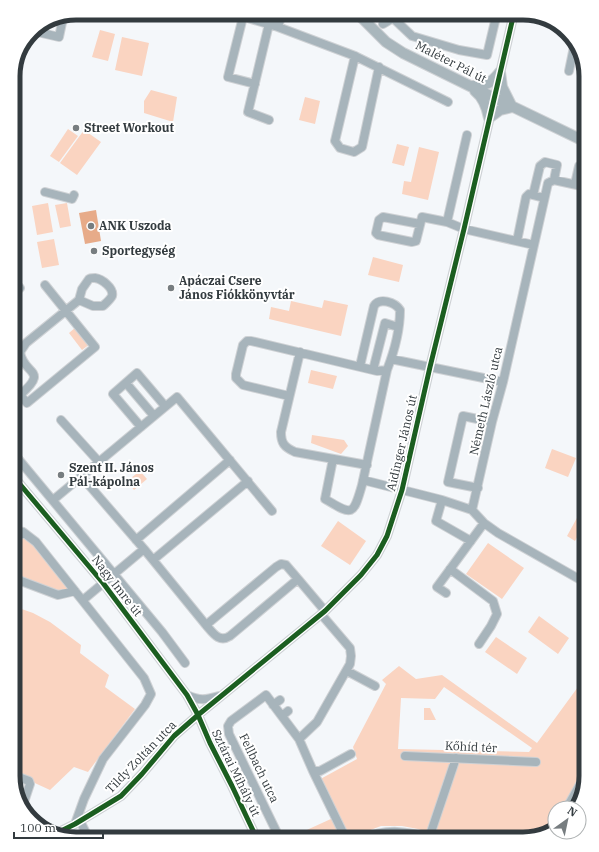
<svg xmlns="http://www.w3.org/2000/svg" width="599" height="852" font-family="'IBM Plex Serif',serif">
<style>
.green{fill:#fad4c1;fill-rule:evenodd}
.water{fill:#e7ab89}
.lines{fill:none;stroke-linecap:round;stroke-linejoin:round}
.minor-casing{stroke:#ced1d4;stroke-width:10}
.major-casing{stroke:#ced1d4;stroke-width:12}
.minor{stroke:#a7b4bb;stroke-width:8}
.major{stroke:#a9b6bc;stroke-width:10}
.cycleway-casing{stroke:#fff;stroke-width:8}
.cycleway{stroke:#1b5e20;stroke-width:5}
.poi-dot{fill:#777d80;stroke:#fff;stroke-width:1.5}
.labels{text-anchor:middle;stroke-width:4;stroke-linejoin:round;paint-order:stroke}
.street-label{font-size:12px;fill:#333b3f;stroke:#fff}
.poi-label{font-size:12px;font-weight:bold;fill:#333b3f;stroke:#fff;text-anchor:start}
.rim{fill:none;stroke:#333b3f;stroke-width:5}
</style>
<rect width="100%" height="100%" fill="#f4f7fa"/>
<path class="green" d="M100 30 115 34 108 61 92 57Z
M122 37 149 43 142 76 115 70Z
M151 90 177 97 173 122 144 113V101Z
M305 97 320 101 315 124 299 120Z
M68 129 78 136 59 162 50 156Z
M84 130 101 142 77 175 60 163Z
M397 144 409 147 404 166 392 163Z
M419 147 439 152 428 200 402 194 404 181 411 182Z
M48 203 53 232 37 235 32 206Z
M67 203 71 226 60 228 55 205Z
M54 239 59 265 42 268 37 242Z
M373 257 403 265 399 282 368 275Z
M324 300 348 305 341 336 269 319 271 307 289 311 291 301 322 308Z
M76 327 90 344 82 350 69 333Z
M311 370 337 376 333 389 308 383Z
M312 435 344 440 348 446 341 454 311 443Z
M552 449 576 458 568 477 545 468Z
M140 471 147 479 134 490 127 481Z
M578 516 586 521 575 541 567 536Z
M338 521 366 541 350 565 321 546Z
M23 533 74 591 58 595 13 578V542Z
M488 543 524 568 502 599 466 574Z
M13 606 33 613 50 622 81 645 80 653 109 675 105 687 135 709 88 772 74 767 50 790 13 773Z
M539 616 569 638 558 654 528 632Z
M496 637 527 658 517 674 485 652Z
M399 666 416 679 442 675 537 743 586 676V776L578 807 555 808V830L523 839H448L418 829 402 826H381L347 839H287L333 818 315 782 357 759 353 747 386 684 382 680ZM444 687 532 748 529 752 398 749 401 698 435 699Z
M424 708H430L436 720H424Z"/>
<path class="water" d="M96 210 101 241 85 244 79 213Z"/>
<g class="lines">
<defs>
<path id="minor" d="M231 13 278 27 355 56 448 102
M401 13 393 18 412 36 459 50 487 55 497 13
M243 17 228 77 255 84
M383 24 393 18
M278 27 282 13
M33 31 59 37 63 18
M355 56 335 141 340 148 354 152 362 147 379 67
M569 71 575 42
M269 120 248 112 269 24
M575 184 579 166
M45 192 72 199 74 195
M533 195 540 166 545 162 557 165 554 180
M447 222 467 135
M420 224 383 217 379 220 376 233 378 235 412 242 416 241 422 217 447 222 464 229 534 245
M517 241 526 197 529 194 544 198
M13 294 20 288 13 280
M300 352 281 432C281 443 284 447 295 452L367 465
M391 359 503 382
M373 370 385 323 398 327
M126 383 154 416
M20 395C50 369 23 375 20 352L26 343 79 300 93 306H103C106 303 110 300 112 296 114 288 102 279 95 278 93 278 90 278 89 279L82 289 79 300
M289 396 243 385 236 378V374L243 345 247 341H251L377 371 387 370
M13 401 20 395 27 403 95 347 45 285
M61 420 99 462
M141 427 113 394 137 373 165 406
M15 455 162 632 185 663
M333 459 325 499C352 515 353 517 362 485L387 370C394 352 400 329 400 310 395 302 379 297 374 306L360 366
M13 476 103 583 187 695 198 715 210 743 232 786 257 839
M82 477 144 549 206 625C213 633 219 643 230 636L298 579 325 611
M363 480 442 500 472 510
M478 488 448 482 463 416 492 422
M53 500 177 397 272 511
M442 500 436 521 471 541
M136 540 230 460
M13 541 23 532 36 542 144 678 151 694 145 705 103 759 84 799 75 824
M153 560 248 481
M450 569 493 601 497 614 491 626 479 644
M13 578 58 595 75 591
M586 583 498 533 484 523 472 510 492 422 503 382 548 183 554 180 586 187
M446 593 437 587 484 523
M83 600 144 549
M206 625 276 567 281 564 286 565 298 579
M347 671 375 686
M187 695C200 701 205 700 219 696
M273 705 280 700
M282 716 288 711
M299 739 317 722 350 664 351 656 350 648 321 614
M405 756 536 762
M313 771 346 839
M13 775 29 781 30 784 22 808
M80 821 89 839
M55 834 75 824 121 796 142 774 174 736 198 715 325 611 361 575 377 555 387 536 402 490 430 367 464 229 514 13
M279 837 229 734 228 726 231 721 266 695 299 739 313 771H320L351 754
M429 838 456 758
M361 839C387 828 407 831 433 839"/>
<path id="major" d="M357 13 386 42 403 53 470 86 586 142
M500 72 502 87 512 107
M472 86C487 86 491 83 500 72
M475 91C483 97 487 108 489 118
M489 118 500 110 512 107
M568 808 586 776"/>
</defs>
<use href="#minor" class="minor-casing"/>
<use href="#major" class="major-casing"/>
<use href="#minor" class="minor"/>
<use href="#major" class="major"/>
<defs>
<path id="cycleway" d="M13 476 103 583 187 695 198 715 210 743 232 786 257 839
M55 834 75 824 121 796 142 774 174 736 198 715 325 611 361 575 377 555 387 536 402 490 430 367 464 229 514 13"/>
</defs>
<use href="#cycleway" class="cycleway-casing"/>
<use href="#cycleway" class="cycleway"/>
</g>
<g class="poi-dot">
<circle cx="76" cy="128" r="4"/>
<circle cx="91" cy="226" r="4"/>
<circle cx="94" cy="251" r="4"/>
<circle cx="171" cy="288" r="4"/>
<circle cx="61" cy="475" r="4"/>
</g>
<g class="labels">
<g class="street-label">
<text transform="translate(451 62) rotate(27)" y="4">Maléter Pál út</text>
<text transform="translate(486 401) rotate(-77)" y="4">Németh László utca</text>
<text transform="translate(402 443) rotate(-77)" y="4">Aidinger János út</text>
<text transform="translate(117 586) rotate(52)" y="4">Nagy Imre út</text>
<text transform="translate(471 747) rotate(3)" y="4">Kőhíd tér</text>
<text transform="translate(141 757) rotate(-46)" y="4">Tildy Zoltán utca</text>
<text transform="translate(259 768) rotate(64)" y="4">Fellbach utca</text>
<text transform="translate(236 773) rotate(64)" y="4">Sztárai Mihály út</text>
</g>
<g class="poi-label">
<text x="84" y="132">Street Workout</text>
<text x="99" y="230">ANK Uszoda</text>
<text x="102" y="255">Sportegység</text>
<text x="179" y="285">Apáczai Csere<tspan x="179" dy="14">János Fiókkönyvtár</tspan></text>
<text x="69" y="472">Szent II. János<tspan x="69" dy="14">Pál-kápolna</tspan></text>
</g>
</g>
<path d="M0 0H599V852H0ZM76 20H523A56 56 0 0 1 579 76V776A56 56 0 0 1 523 832H76A56 56 0 0 1 20 776V76A56 56 0 0 1 76 20Z" fill="#fff" fill-rule="evenodd"/>
<path class="rim" d="M76 20H523A56 56 0 0 1 579 76V776A56 56 0 0 1 523 832H76A56 56 0 0 1 20 776V76A56 56 0 0 1 76 20Z"/>
<g transform="translate(567 820) rotate(33)"><circle r="19" fill="#ffffff" stroke="#adb1b2"/>
<path d="M0-3L7 15L0 10L-7 15Z" fill="#777d80"/>
<text y="-6" font-size="11" font-weight="bold" text-anchor="middle" fill="#333b3f">N</text>
</g>
<path d="M14 832v6h89v-6" fill="none" stroke="#333b3f" stroke-width="2"/>
<text x="20" y="832" font-size="12" fill="#333b3f" stroke="#ffffff" stroke-width="3" paint-order="stroke">100 m</text>
</svg>
